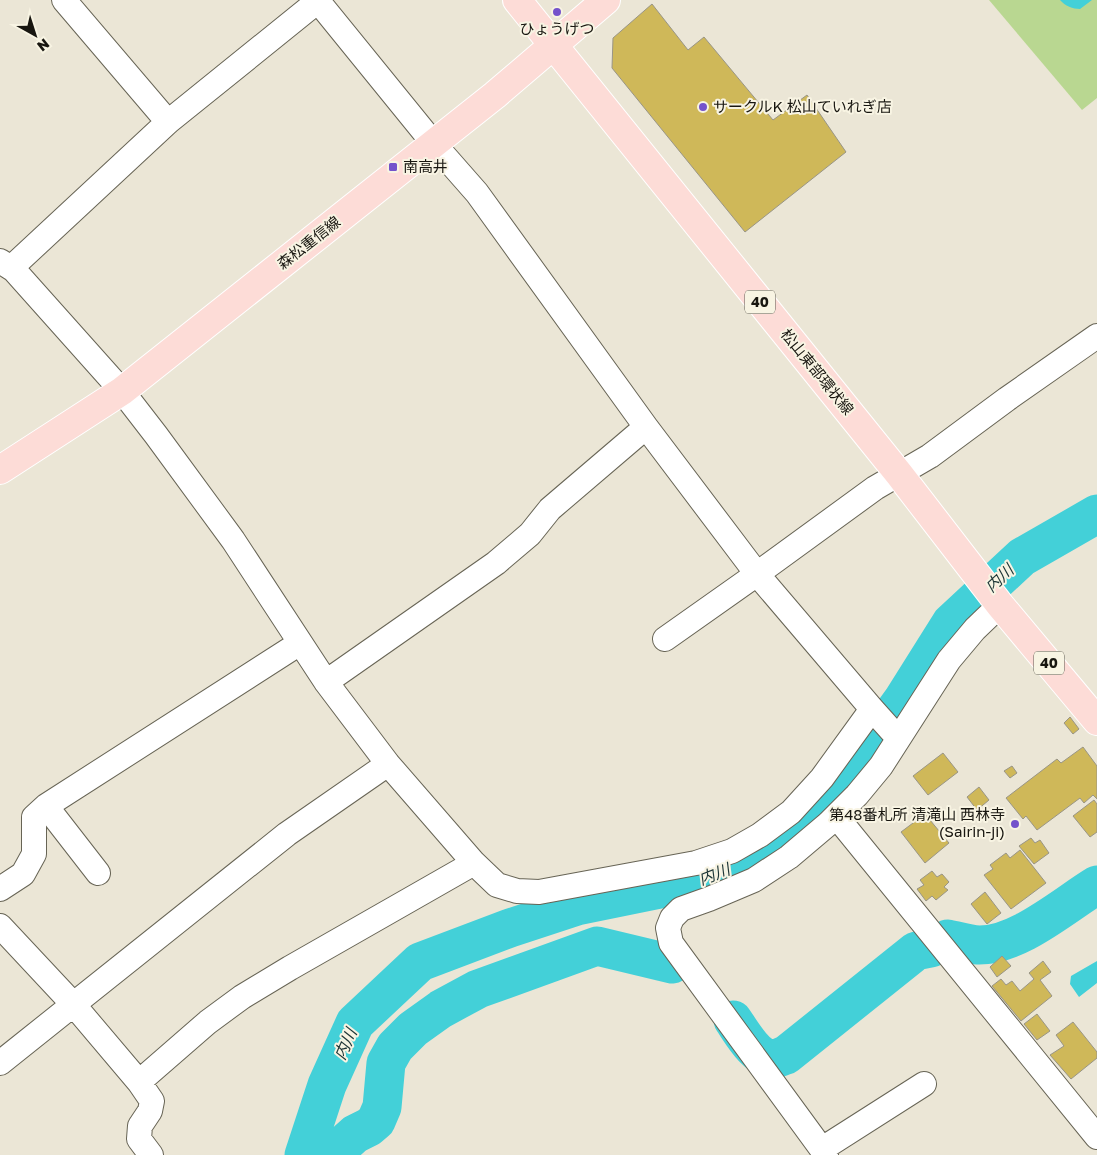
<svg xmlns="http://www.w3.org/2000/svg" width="1097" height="1155" font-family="'Golos Text','Noto Sans JP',sans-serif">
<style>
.green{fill:#b9d791}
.water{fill:#43d0d8}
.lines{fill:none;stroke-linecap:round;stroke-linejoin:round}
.river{stroke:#43d0d8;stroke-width:39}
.building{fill:#cfb859;stroke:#999586}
.minor-casing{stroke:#676455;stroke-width:26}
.major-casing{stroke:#fff;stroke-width:30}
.minor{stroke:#fff;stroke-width:24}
.major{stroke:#fddcd7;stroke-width:28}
.poi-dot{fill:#7452cb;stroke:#f8f4e3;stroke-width:2}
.labels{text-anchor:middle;stroke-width:4;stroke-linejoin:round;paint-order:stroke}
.shield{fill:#f8f4e3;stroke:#5b594f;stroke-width:1}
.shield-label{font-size:14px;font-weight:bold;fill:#181610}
.poi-label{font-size:15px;fill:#181610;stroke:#f8f4e3;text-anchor:start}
.street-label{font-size:15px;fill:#181610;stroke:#f8f4e3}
.water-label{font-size:16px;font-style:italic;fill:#1d3536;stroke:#f8f4e3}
</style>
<rect width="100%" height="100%" fill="#ebe6d6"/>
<path class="green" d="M989 0H1097V98L1082 110Z"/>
<path class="water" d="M1060 0H1092L1080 9C1073 9 1065 6 1060 0Z
M1097 961V983L1079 997 1070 984 1071 976Z"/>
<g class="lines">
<path class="river" d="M948 939C958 941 968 944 978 945 1018 946 1064 905 1097 885
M733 1020C742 1033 756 1059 774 1059 777 1059 782 1056 786 1055L916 951 931 948
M304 1155 327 1085 355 1023 420 962 510 928 577 906 690 883 763 855 830 801 902 701 951 623 1022 557 1097 514
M335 1155 345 1143 355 1134 369 1127 376 1121 382 1107 386 1063 395 1047 413 1029 441 1009 478 989 597 946 672 964"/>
</g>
<path class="building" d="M652 4 688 50 704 37 773 120 807 95 846 152 745 232 612 68 613 38Z
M1070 717 1079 729 1073 734 1064 723Z
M1083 747 1097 766V799L1093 795 1084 803 1080 798 1037 830 1026 816 1023 819 1006 798 1057 759 1061 763Z
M943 753 958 772 928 795 913 776Z
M1012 766 1017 773 1010 778 1004 771Z
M979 787 989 800 977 810 967 797Z
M1094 800 1097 804V832L1090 837 1073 816Z
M985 811 991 818 986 822 981 815Z
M925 814 949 843 925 863 901 832Z
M1031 838 1035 843 1040 840 1049 853 1034 864 1019 846Z
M1020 850 1046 883 1011 909 984 875 993 869 990 865 1006 853 1010 858Z
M932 871 937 877 942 874 949 882 944 887 948 890 936 900 932 896 926 901 917 889 924 885 920 880Z
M985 892 1001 913 987 924 971 904Z
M1002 956 1011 966 997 977 990 967Z
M1043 961 1051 972 1040 980 1052 996 1021 1021 992 986 1001 979 1006 985 1012 981 1020 991 1034 979 1029 973Z
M1037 1014 1050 1031 1037 1040 1024 1024Z
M1073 1022 1097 1052V1058L1071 1079 1050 1055 1064 1046 1056 1035Z"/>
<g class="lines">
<defs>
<path id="minor" d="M64 0 168 122
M317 0 434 144 477 193 646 427 757 574 872 709 898 738
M0 261 14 270 122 391 156 435 233 540 326 682 388 764 474 863 497 885 517 891 539 892 696 863 732 851 760 835 791 812 822 778 872 709
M11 268 168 122 318 1
M665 639 757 574 875 488 930 456 1007 399 1097 336
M326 682 496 563 530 534 550 509 646 427
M46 806 98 873
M836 816 1097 1137
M0 889 23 874 34 854V817L46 806 300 643
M0 926 73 1004 139 1082 152 1101 150 1111 140 1126 139 1139 151 1155
M0 1063 287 834 388 764
M139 1082 208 1022 242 997 290 968 474 863
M822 1149 924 1084
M826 1155 671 943 668 928 672 918 681 909 709 899 754 880 789 857 828 824 857 795 881 766 949 660 975 629 1000 605"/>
<path id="major" d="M517 0 899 474 1000 605 1097 721
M0 470 122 391 495 95 606 0"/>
</defs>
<use href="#minor" class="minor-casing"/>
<use href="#major" class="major-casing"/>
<use href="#minor" class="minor"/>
<use href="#major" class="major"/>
</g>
<g class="poi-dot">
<circle cx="557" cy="12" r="5"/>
<circle cx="703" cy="107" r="5"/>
<rect x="388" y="162" width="10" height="10" rx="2.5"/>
<circle cx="1015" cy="824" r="5"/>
</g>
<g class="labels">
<g class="shield">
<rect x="745" y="290.5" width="30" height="23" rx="4"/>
<rect x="1034" y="651.5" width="30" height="23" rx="4"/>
</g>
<g class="shield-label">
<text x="760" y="307">40</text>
<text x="1049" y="668">40</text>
</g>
<g class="poi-label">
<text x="557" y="34" text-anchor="middle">ひょうげつ</text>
<text x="713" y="112">サークルK 松山ていれぎ店</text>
<text x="403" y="172">南高井</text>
<text x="1005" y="820" text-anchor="end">第48番札所 清滝山 西林寺<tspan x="1005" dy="17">(Sairin-ji)</tspan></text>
</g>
<g class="street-label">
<text transform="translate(309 243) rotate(-38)" y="5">森松重信線</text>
<text transform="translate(817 372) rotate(51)" y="5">松山東部環状線</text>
</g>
<g class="water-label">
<text transform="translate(999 578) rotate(-43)" y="6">内川</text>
<text transform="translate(714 874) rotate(-21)" y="6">内川</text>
<text transform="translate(345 1044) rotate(-66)" y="6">内川</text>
</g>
</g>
<g transform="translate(35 35) rotate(141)" stroke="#f8f4e3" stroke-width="4" paint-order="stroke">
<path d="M0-4L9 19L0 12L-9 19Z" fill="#181610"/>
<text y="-8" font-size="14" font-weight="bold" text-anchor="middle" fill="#181610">N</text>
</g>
</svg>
